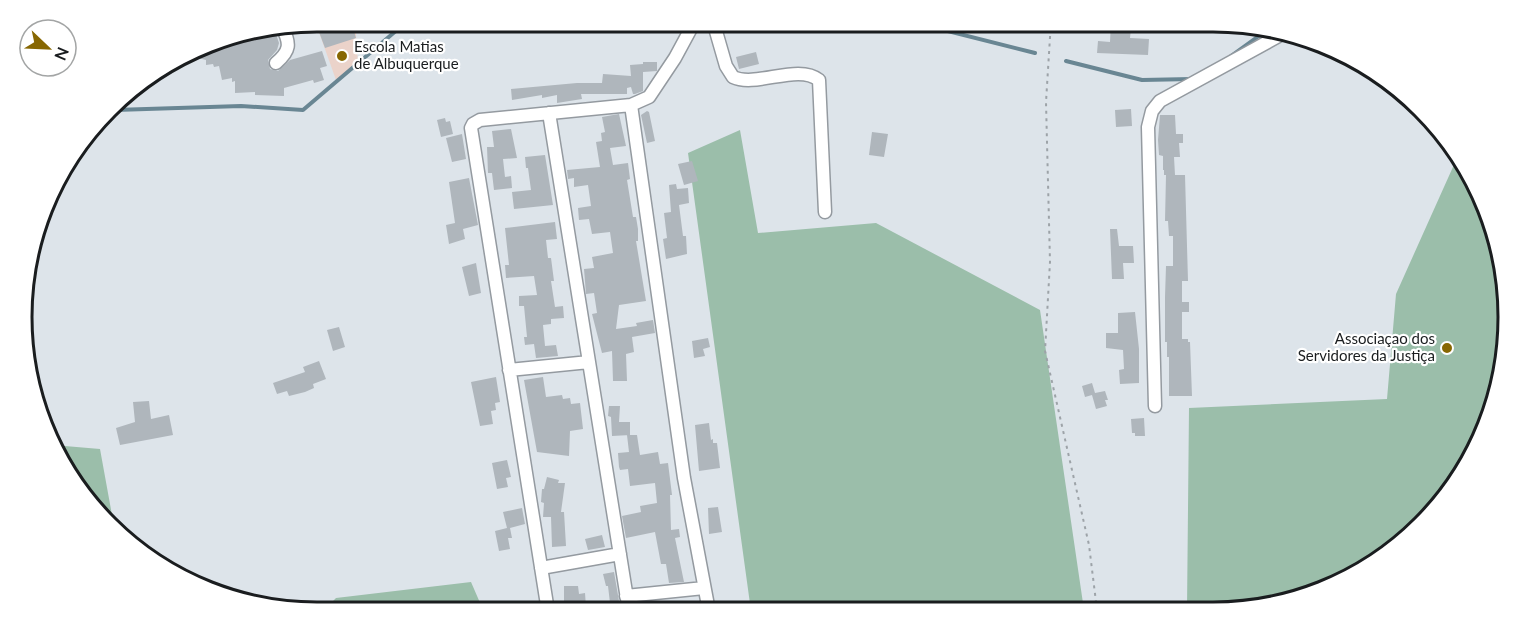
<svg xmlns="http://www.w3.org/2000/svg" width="1530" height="633" font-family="Lato,sans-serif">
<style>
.education{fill:#ebd3ca}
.green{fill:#9bbeaa}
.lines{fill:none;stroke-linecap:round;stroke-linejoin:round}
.stream{stroke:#698693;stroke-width:4}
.building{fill:#afb6bc}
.minor-casing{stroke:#949aa0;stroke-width:15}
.path{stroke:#9da3a8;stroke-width:2;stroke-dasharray:3 4.5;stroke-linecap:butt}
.minor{stroke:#fff;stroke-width:12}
.poi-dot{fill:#876702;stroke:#fff;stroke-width:2}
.labels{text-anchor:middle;stroke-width:4.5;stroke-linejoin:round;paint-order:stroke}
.poi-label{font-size:15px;fill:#1a1d1f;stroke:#fff;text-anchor:start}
.rim{fill:none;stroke:#1a1d1f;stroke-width:3}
</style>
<rect width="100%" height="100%" fill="#dde4ea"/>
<path class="education" d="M315 21H355L358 64 336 80Z"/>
<path class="green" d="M740 130 758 233 876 223 1040 310 1084 610 751 611 688 153Z
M1457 158 1478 185 1508 297 1493 411 1459 480 1408 539 1344 582 1252 609 1187 610 1189 408 1387 399 1396 294Z
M53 445 100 449 114 526 61 465Z
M471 582 484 612H322L336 598Z"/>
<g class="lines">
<path class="stream" d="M591 21 640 29 679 22
M908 21 1035 53
M1231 56 1267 30
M1066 61 1142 80 1192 79
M115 110 241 106 303 110 404 24 411 21"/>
</g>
<path class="building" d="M318 21H342L343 23 351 21 356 38 325 48 319 32 321 31Z
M1111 21H1120V28H1131L1130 38 1149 39 1148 55 1097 53 1098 41 1110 42Z
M266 29V32L275 31 279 43 277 50 268 60 270 69 278 71 290 60 322 51 327 66 320 68 324 80 314 83 313 80 284 88V96L255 95V92L235 93V81L232 82V78L222 80 219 66 214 67 213 64 206 65V60L189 56 221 37Z
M756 52 759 64 739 69 736 57Z
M643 62H657V71L643 72V91L635 94H633L631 87 627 88V94H581L582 99 557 103V95L542 98V95L512 100 511 89 577 83H602L603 74 631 76 630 65 643 64Z
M1131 109 1132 126 1116 127 1115 110Z
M647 111 649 112 655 141 647 143 641 115Z
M619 114 626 146 610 148 613 165 628 163 630 179 627 180 633 217H636L638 229V241H636L646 301 619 305 616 329 637 326 636 323 653 320 655 333 632 337 634 352 626 354 627 381H613L612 351 602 353 592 314 597 313 594 293 586 294 584 269 594 268 592 257 613 253 610 232 592 234 589 219 579 220 578 208 591 206 588 185 574 187V178L568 179 567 170 600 167 596 142 602 141 601 133 605 132 602 117Z
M1160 115H1175L1176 134H1183V143H1179L1180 157H1174L1175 175H1164V170H1163V156L1159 155 1158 140Z
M445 118 446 122 450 121 453 134 441 137 437 120Z
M511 129 517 158 503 159 505 177 511 176 512 188 494 190 492 173H488L487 147H494L492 131Z
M872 132 888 134 884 157 869 155Z
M462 134 466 159 452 162 446 138Z
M545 155 553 205 514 209 512 192 531 190 528 168H526L525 157Z
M692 161 698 181 684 185 678 164Z
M1166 175H1185L1188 281H1182V302H1189V312H1182V339H1188V342H1190L1192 396H1169V357H1167V342H1165V297L1166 266H1173V236H1169L1168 221H1165Z
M469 178 478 225 463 229 465 239 449 244 446 225 455 223 449 182Z
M676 184 677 189 688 188 689 203 679 205 683 236H686L687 254 666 259 663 239 667 238 664 213 671 212 669 185Z
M555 222 557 239 546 240 548 258H551L554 281H551L555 307 563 306 564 318 551 319V324L543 325 545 346 556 345 558 356 536 358 534 344 525 345 524 337H527L524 306H519V296L537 295 534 276 506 278 505 265H509L505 228Z
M1110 229H1117L1119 246H1133L1134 263H1123L1124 279H1112Z
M476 263 481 293 469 296 462 267Z
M1135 312 1139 349V383L1120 384 1119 370 1124 369 1123 350 1106 348V333H1118V313Z
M339 327 345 347 333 351 327 330Z
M708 338 710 347 703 349 705 356 694 358 692 341Z
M319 361 326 379 313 384 314 388 305 392 289 396 287 391 277 394 273 383 305 372 303 367Z
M496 377 500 402 495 403 496 410 491 411 493 424 480 426 471 382Z
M543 377 546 397 562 395 563 399 570 398 571 404 580 403 583 429 570 431 569 456 537 452 524 380Z
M1092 383 1095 393 1105 391 1108 400H1105L1107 406 1096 409 1092 395 1085 397 1082 386Z
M149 401 151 419 169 415 173 435 120 445 116 428 135 422 133 402Z
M609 406H620L619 422H630V435L612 436 611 417 608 416Z
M1144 418 1145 436H1135V433H1132L1131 419Z
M709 423 711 440 713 439V443H717L720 468 699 471 695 425Z
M627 435H637L640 455 658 452 660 464 668 463 672 495H670L671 530 679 529 680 537 675 538 684 582 669 583 666 564H661L655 532 626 538 622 516 641 512 640 506 657 503 655 483 630 486 628 469 620 470 619 467 618 453 629 452Z
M507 460 511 477 506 478 508 487 497 489 492 463Z
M547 477 559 480 558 483H565L561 512H564L566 546 552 547 551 517H543L544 503 541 502 542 489H544Z
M718 507 722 532 709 534 708 508Z
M522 508 525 524 510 528 512 538H508L510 549 499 551 495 531 507 528 503 512Z
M602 535 605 547 588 550 585 539Z
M614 572 619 601 610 603 608 586H606L603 574Z
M564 586H578L579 594 585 593 586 607 564 609Z"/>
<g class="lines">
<defs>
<path id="minor" d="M713 21 726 66 733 77C756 88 798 63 819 80L825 212
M276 63C290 51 291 44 282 27
M631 105 684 478 709 611
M549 113 629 611
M509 370 589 362
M1155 406 1148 127 1152 111 1160 101 1284 33
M541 568 620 554
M626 596 704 588
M548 611 471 128 473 124 480 120 631 105 649 97 675 58 695 21"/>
</defs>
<use href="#minor" class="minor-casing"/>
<path class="path" d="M1051 21 1046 102 1050 262 1045 351 1089 545 1097 610"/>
<use href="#minor" class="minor"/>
</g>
<g class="poi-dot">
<circle cx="342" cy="56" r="6"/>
<circle cx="1447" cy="348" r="6"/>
</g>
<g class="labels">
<g class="poi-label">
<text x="354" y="52">Escola Matias<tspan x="354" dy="17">de Albuquerque</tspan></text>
<text x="1435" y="344" text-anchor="end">Associaçao dos<tspan x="1435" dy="17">Servidores da Justiça</tspan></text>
</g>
</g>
<path d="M0 0H1530V633H0ZM317 32H1213A285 285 0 0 1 1498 317V317A285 285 0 0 1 1213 602H317A285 285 0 0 1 32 317V317A285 285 0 0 1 317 32Z" fill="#fff" fill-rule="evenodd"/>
<path class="rim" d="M317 32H1213A285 285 0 0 1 1498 317V317A285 285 0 0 1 1213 602H317A285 285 0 0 1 32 317V317A285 285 0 0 1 317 32Z"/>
<g transform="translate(48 48) rotate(113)"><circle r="28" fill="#ffffff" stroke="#a3a5a5" stroke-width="1.5"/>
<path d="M0-4.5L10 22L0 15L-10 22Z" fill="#876702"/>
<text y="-9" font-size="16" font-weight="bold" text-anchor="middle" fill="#1a1d1f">N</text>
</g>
</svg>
